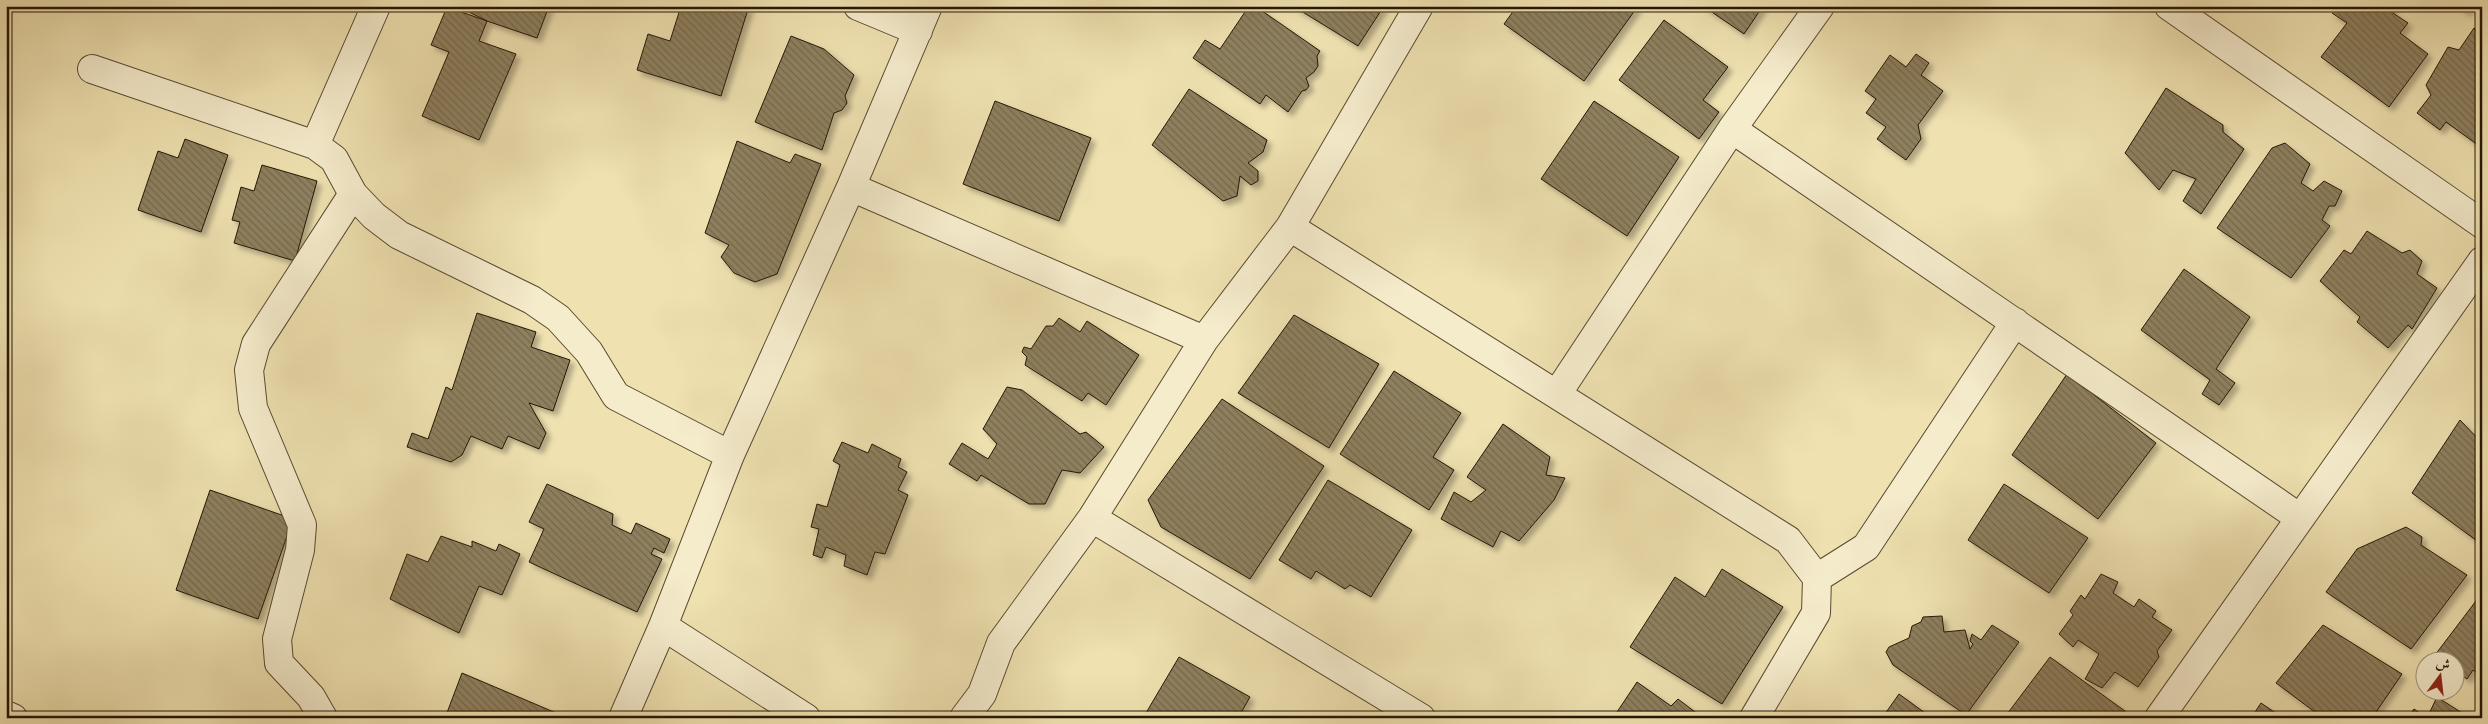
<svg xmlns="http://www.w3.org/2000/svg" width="2488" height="724" font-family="'Old Standard TT',Amiri,serif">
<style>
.building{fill:url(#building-back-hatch);stroke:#241705;filter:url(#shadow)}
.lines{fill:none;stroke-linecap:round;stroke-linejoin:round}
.minor-casing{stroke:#574a30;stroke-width:30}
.minor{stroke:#f5eccc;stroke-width:28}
</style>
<defs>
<pattern id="building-back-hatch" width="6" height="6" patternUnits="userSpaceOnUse" patternTransform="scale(1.25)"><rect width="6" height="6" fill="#8e805e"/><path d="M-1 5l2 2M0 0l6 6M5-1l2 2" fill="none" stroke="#74684c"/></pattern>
<filter id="shadow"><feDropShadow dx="4.5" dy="4.5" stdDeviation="2.5" flood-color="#0004"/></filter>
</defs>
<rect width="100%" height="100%" fill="#efe1b0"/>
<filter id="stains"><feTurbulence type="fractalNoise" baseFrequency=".004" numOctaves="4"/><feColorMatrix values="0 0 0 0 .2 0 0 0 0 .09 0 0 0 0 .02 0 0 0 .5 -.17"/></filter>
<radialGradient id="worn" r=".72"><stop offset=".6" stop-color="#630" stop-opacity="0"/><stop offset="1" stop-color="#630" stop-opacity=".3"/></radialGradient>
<path class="building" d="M464 6H549L537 38 487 21 463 9Z
M681 6H749L721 96 637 70 648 34 670 41Z
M1249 6H1255L1320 51 1317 56 1318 66 1314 72 1306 78 1309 86 1306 90 1302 91 1288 112 1266 95 1260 104 1193 58 1205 40 1220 49Z
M1293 6H1384L1358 46Z
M1517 6H1638L1584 81 1504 24Z
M1703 6H1763L1744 34Z
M2338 6H2393L2390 11 2408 23 2400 33 2428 54 2389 107 2321 57 2347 23 2332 13Z
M2458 6H2471L2466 12Z
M447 7 487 21 479 41 516 54 479 140 422 116 449 52 431 45Z
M1664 20 1728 67 1703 100 1719 112 1699 139 1619 80Z
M2474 28 2482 34V148L2446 122 2440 130 2417 113 2431 95 2426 85 2448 47 2459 50Z
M791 36 824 49 854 75 845 96 847 103 842 110 834 113 822 150 755 122Z
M1916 54 1929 63 1921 75 1943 91 1918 125 1921 139 1906 160 1877 139 1886 127 1866 113 1876 99 1865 91 1890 55 1906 67Z
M2166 88 2223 125V132L2244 149 2201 214 2183 201 2196 179 2173 170 2159 190 2125 153Z
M1189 89 1267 140 1263 152 1248 163 1258 171V181L1251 185 1240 176 1237 196 1223 201 1152 145Z
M995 101 1091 138 1059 221 963 184Z
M1594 101 1679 157 1627 236 1541 179Z
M185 139 228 155 201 232 138 210 158 151 178 158Z
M737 141 790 163 795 154 821 164 777 274 755 282 734 273 721 257 729 245 705 233Z
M2285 143 2310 164 2301 183 2313 191 2324 181 2342 191 2335 206H2329L2322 220 2330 226 2291 278 2217 228 2272 148Z
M262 165 317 181 295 261 234 243 240 222 232 220 241 187 254 191Z
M2367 231 2402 253 2410 250 2422 261 2417 274 2437 288 2412 329 2408 325 2388 348 2357 322 2360 317 2320 281 2344 250 2351 254Z
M2184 269 2250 317 2216 369 2235 383 2219 405 2202 394 2210 380 2141 330Z
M477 313 536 332 531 347 570 360 553 411 529 403 546 433 539 449 508 436 502 449 471 436 462 455 451 462 407 447 412 433 428 439 446 387 452 390Z
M1294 315 1379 364 1329 448 1238 393Z
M1059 318 1080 332 1087 321 1139 355 1106 405 1088 393 1082 401 1025 365 1027 357 1022 352 1024 347 1031 349 1046 326H1053Z
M1394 371 1461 413 1433 457 1454 470 1429 510 1340 454Z
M2067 374 2156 443 2098 519 2012 455Z
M1007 387 1022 390 1080 434 1086 432 1104 447 1080 473 1062 470 1045 504H1029L981 475 977 481 949 464 962 443 988 459 997 444 983 429Z
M1222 399 1324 466 1250 579 1161 527 1148 500Z
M2460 420 2482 443V533L2477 541 2412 493Z
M1503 424 1550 457 1546 475 1565 478 1554 500 1519 541 1501 531 1493 547 1441 519 1454 492 1471 502 1486 490 1467 477Z
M842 442 868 453 872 444 901 459 898 467 907 472 898 490 908 495 885 554 875 552 867 575 844 566 846 555 826 547 822 558 813 555 819 529 811 527 817 504 827 507 840 465 833 461Z
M1328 480 1412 530 1371 597 1350 585 1345 589 1316 571 1311 579 1279 560Z
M547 484 613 514 612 525 631 534 636 523 670 539 664 553 654 548 651 554 662 559 637 612 529 562 544 529 529 522Z
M2004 484 2088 538 2049 593 1968 540Z
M210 490 293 519 258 619 176 590Z
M2406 527 2422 537 2421 545 2467 575 2411 649 2326 592 2357 549Z
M441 536 472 547V541L496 551 499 544 520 554 502 595 479 586 459 633 390 599 407 554 428 562Z
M1722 569 1783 607 1722 704 1630 647 1675 577 1705 597Z
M2101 574 2118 582 2113 593 2134 607 2139 599 2156 611 2152 617 2172 630 2157 651 2159 657 2138 687 2115 672 2102 688 2085 679 2099 654 2078 640 2073 647 2059 634 2073 615 2070 611 2081 595 2085 599Z
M2482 593V676L2473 670 2467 679 2456 671V662H2443L2435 655Z
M1942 616 1944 632 1965 630 1970 649 1973 644 1970 641 1972 634 1981 640 1992 625 2019 642 1966 715 1893 665 1886 652 1889 647 1909 638 1912 626 1921 622 1923 617Z
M2323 625 2402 674 2372 718H2323L2276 683Z
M1179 657 1250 697 1238 718H1143Z
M2050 657 2125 711 2121 718H2004Z
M462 673 568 718H445Z
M1637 682 1671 706 1678 699 1699 715V718H1613Z
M1899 694 1932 718H1882Z
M2437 697 2470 718H2408L2414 709 2427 718Z
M2261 703 2283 718H2251Z"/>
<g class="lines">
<defs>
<path id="minor" d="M858 6 918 31
M2169 6 2482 224
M92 69 315 145 334 159 353 194 374 216 399 235 532 300 558 318 589 352 616 396 730 455
M1732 129 2300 518
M315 145 376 6
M851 187 1204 340
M1290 227 1788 540 1817 578 1816 613 1754 718
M1557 394 1732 129 1820 6
M1092 518 1421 718
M1817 578 1866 547 2015 322
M663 626 806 718
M6 715 13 718
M323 718 311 697 279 663 277 639 300 550 302 525 253 408 249 370 256 344 353 194
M623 718 663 626 730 455 851 187 928 6
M964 718 982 694 1001 643 1092 518 1204 340 1290 227 1419 6
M2159 718 2482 261"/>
</defs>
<use href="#minor" class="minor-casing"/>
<use href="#minor" class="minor"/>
</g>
<rect width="2488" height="724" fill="none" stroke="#efe1b0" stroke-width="25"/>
<rect x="8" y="8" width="2473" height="709" fill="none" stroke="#241705" stroke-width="2.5"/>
<rect x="12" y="12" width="2463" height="699" fill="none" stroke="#241705"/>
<g transform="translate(2440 676) rotate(15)"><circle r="24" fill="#f5eccc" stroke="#a1977c"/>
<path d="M0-4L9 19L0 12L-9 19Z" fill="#8f2418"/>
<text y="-8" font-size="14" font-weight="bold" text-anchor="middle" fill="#241705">ش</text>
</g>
<rect width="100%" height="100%" filter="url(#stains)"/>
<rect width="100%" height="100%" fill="url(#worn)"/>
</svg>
